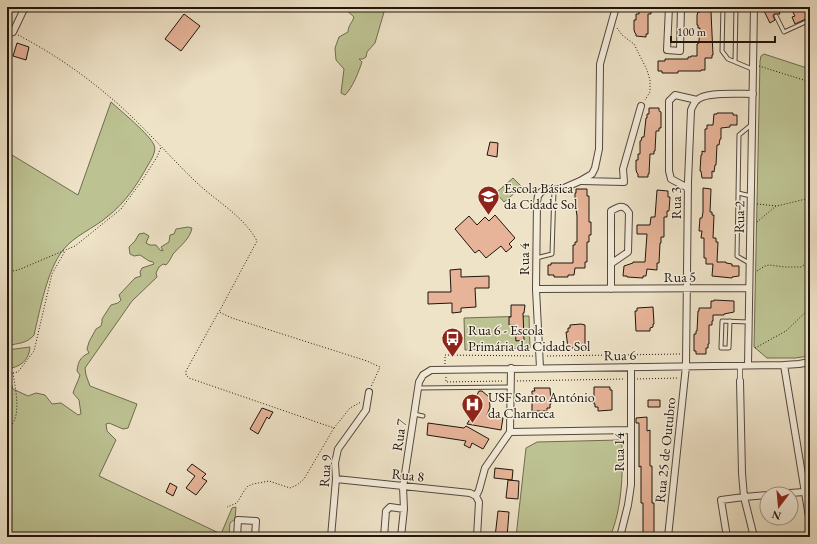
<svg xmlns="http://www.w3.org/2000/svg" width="817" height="544" font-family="'EB Garamond',serif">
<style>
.green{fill:#bdc292;stroke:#6e6c4f}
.building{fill:#e7b499;stroke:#1e150c}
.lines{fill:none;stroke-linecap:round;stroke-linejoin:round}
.service-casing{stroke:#52483b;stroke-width:5}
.pedestrian-casing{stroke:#52483b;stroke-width:6}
.minor-casing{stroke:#52483b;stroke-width:8}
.path{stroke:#1e150c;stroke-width:1;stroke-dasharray:1 2;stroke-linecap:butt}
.service{stroke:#f4ecdb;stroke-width:3}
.pedestrian{stroke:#f4ecdb;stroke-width:4.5}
.minor{stroke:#f4ecdb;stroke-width:6}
.labels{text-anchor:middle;stroke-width:3;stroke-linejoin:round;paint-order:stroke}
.poi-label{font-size:14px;fill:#1e150c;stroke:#f4ecdb;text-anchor:start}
.street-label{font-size:14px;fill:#1e150c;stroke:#f4ecdb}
</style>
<rect width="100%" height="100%" fill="#eee2c7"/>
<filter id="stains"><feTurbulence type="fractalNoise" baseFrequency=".005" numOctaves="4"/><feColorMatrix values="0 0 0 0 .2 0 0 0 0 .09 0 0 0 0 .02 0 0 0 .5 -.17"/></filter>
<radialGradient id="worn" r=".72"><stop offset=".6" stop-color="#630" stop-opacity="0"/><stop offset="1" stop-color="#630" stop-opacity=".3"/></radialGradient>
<path class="green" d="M343 7H381V10L384 12 375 43 367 52 366 57 363 59H359L362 62C359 71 352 89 345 95L341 93 344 69 336 60 335 48 339 37 348 32C348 26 352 23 354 17Z
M764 54 810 69V356L795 358H767L754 347 760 61 761 56Z
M111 102C121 111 150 135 154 145 157 151 151 160 148 165 137 185 125 203 107 217 94 228 74 236 63 250 47 270 40 310 34 335 27 344 17 343 7 346V152L78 195Z
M513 178 522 187 504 202 496 193Z
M188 227 192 228C190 239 180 246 173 254 171 258 169 262 166 265L163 264 159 267 156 273 157 277 132 301 85 368 86 375 90 386 137 404 128 428 123 429 109 423 106 424 107 431 116 440 99 476 221 534 232 508 236 507 235 519 230 523 229 537H7V379L11 383 13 389 28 396 36 393 45 395 52 404 61 403 78 415 81 414 79 400 73 393C75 386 78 382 80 375L77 371C78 362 80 357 89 353L87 349 89 342 96 329 101 326 102 322V319L111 305 118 303 121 300 119 295 135 278 141 276 140 272 142 268 154 264 153 262 149 261 140 255 134 256 130 254 129 247 135 241 139 234 144 233 149 236 146 243 150 245H156L160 250 163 251 161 247 169 242 170 235 174 234 176 229Z
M529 316 530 348 465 350 464 318Z
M30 347C29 361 20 367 7 369V350Z
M619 440 622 443C623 475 622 508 610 537H516L526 448 537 442Z"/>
<path class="building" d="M639 7H651V14H648V34H646V37L636 36V34L635 33 634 30V20H636V14H639Z
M700 7H710L711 12 713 55H712V58H705V70H701V71H678V73H662V71H658V61H665V59H688V57H691V56H697V44H698L699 41 700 28H698V25H697V15L698 12H700Z
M773 7H777L780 14H774L773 16 775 20 770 23 764 11Z
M790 7H798L800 10 808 12 810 17 795 24 792 17 795 16Z
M184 14 200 26 181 51 165 39Z
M17 43 29 47 26 60 13 56Z
M649 108H659V111L661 112V128H659V131H656L655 151H654V154H650L649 174H648V177H638V174L637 173 636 170V160H638V154H640V141H641L642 137H644L646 118H647V114H649Z
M717 113H733V115H737V125H730V127L721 128V139H720L719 145H717L716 165H715L714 172 712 171V178H702L701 171H700L701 155H702V151L705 152V129H707V125H713L714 114H717Z
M490 142 498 143 497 157 487 155Z
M703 188 711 189 710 212H712V215H714L713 238H716V242H718L717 262H726V263L732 264V266H739V276L732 277V278L712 276 713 264H706V258H704V238H701L702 231H699L700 218H702L703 212Z
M576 189H587V196H589V222H591V235H589V242H587V262H585V268H575L574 275H568V277H554V275H548V265H551V263H573V245H575V242H577V216L576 209H575V193H576Z
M657 190 668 191V197H670L669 211H667V217H664V237H661V243H660L659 263H657V270L647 269 646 276H643V278L627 277V276H623L624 266 633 263V262H645L647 234H637V225H650L651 217H655Z
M495 215 515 238 509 244 512 247 506 252 501 246 486 258 479 250 475 253 455 229 469 216 477 225 485 217 489 221Z
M461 269V277L489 276V288H475L476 307 461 308V312L452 313V303L428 304V292H451L450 270Z
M714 300 734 301V312L724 314V315H713V321H712V325H709V344H708V348H706V354H696V351H694V334H696V331H697L698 311H699V308H711V301H714Z
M511 305H525L524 313H523L524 340 516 341 515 325H509V317H511Z
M653 307 654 324H653V327L650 328V331H636L635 311H637V308Z
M581 324 585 325V345H583V348H568L566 332H568V328H570V325Z
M594 387H610V390H612V410L598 411V407H595V404H594Z
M534 388H550L551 404H550V408H547V411H532V391H535Z
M479 391H482L489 397 490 407 487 415 503 418 501 430 467 424 481 401 477 395Z
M648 400H660V407H648Z
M262 408 273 412 269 419 267 417 258 434 250 429Z
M647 417V431L650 430V466H652V503H654V537H643V503H641V466L639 467V423H636V418Z
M428 423 464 428 466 426 489 439 483 449 472 443 470 448 464 445 466 441 427 435Z
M192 464 206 474 202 478 207 481 196 495 186 488 195 476 187 470Z
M495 468 513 470 512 480 494 478Z
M508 480 519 481 518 499 506 498Z
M170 483 177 487 173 496 166 492Z
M498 511 509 512 507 537H495Z"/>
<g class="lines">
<defs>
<path id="service" d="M723 7 722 51 728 59 752 69
M801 7 810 9
M776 16 784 32 810 20
M735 62 736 7
M738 193 751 196
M536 258 552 254 554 190
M749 263 737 256 739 135 751 125
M730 321 729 348H721L722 321 749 322
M418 388 511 387
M414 414 423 416"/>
<path id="pedestrian" d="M740 365V381"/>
<path id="minor" d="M669 7 667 50 680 51 681 7
M13 32 25 7
M582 181 624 182 623 169 641 106
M688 188 671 179 669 171V101L675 95 697 100
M536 289 749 288
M611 289V211C619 206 624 204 629 213L628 252 612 263
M748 365 754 7
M784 365 810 523
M540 368 536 289 537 202 538 196 541 192 547 189 554 190 564 188 580 181 592 174 595 168 599 149 600 64 616 7
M740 381 742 473 744 497 754 537
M510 432 631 430
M336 479 470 493 476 496 479 502 477 537
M776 494 804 492
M476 496 479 490 485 468 510 432 511 368
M237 537 238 520 256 521 255 537
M331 537 336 479 335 463 338 449 366 410 369 392
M384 537 386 511 390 507 404 509
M401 537 404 509 403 487 419 382 423 375 431 370 784 365 799 364 810 362
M620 537 628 505 631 485V367
M668 537 686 366 688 181 691 110C693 105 695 100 700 98 711 92 739 94 753 94
M727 537 721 500 744 497 767 495"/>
</defs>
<use href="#service" class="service-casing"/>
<use href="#pedestrian" class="pedestrian-casing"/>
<use href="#minor" class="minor-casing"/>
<path class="path" d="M617 28 622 35 634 44 647 70 650 80V92L645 100
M18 35C51 52 83 74 111 98 141 123 166 153 194 180 214 200 243 215 257 241L219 312 232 318 367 361 380 367 371 387
M7 53 11 38
M759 66 810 82
M757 204 777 206 810 198
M757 222 776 206
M757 271 765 266 769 265 785 267H801L810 261
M7 272 18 270 75 246 121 209 141 182 157 157 161 147
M218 313 186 371V375L189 378 334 428 304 479 297 485 290 488 269 481 253 484 248 486 244 491 237 503 227 507
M755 348 786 331 810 308
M547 356 680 354
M445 364V355L534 356
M7 374 18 372 34 351 52 274 65 251
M446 377V382L504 381
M637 379 678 378
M517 381 624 379
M334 428 350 408 361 402
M7 431C9 428 12 425 14 421 20 409 15 386 13 373"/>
<use href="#service" class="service"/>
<use href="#pedestrian" class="pedestrian"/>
<use href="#minor" class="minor"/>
</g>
<defs>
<symbol id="school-pin" viewBox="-11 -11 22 30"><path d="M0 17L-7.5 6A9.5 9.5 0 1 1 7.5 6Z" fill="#8f2418" stroke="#f4ecdb"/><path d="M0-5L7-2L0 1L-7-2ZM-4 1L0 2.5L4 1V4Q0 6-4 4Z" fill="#fff"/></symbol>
<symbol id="bus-pin" viewBox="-11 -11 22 30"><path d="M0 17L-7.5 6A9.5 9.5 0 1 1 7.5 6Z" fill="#8f2418" stroke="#f4ecdb"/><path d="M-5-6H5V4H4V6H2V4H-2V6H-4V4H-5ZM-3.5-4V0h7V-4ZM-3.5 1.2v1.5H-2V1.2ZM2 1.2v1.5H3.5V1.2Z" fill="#fff"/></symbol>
<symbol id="hospital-pin" viewBox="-11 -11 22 30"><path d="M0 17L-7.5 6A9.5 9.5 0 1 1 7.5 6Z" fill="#8f2418" stroke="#f4ecdb"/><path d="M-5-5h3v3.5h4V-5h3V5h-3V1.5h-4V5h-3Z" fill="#fff"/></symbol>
</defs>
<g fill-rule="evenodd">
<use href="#school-pin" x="476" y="184" width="25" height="34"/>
<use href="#bus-pin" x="440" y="326" width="25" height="34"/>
<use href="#hospital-pin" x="460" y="392" width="25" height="34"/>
</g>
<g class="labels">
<g class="poi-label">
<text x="504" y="193">Escola Básica<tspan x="504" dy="16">da Cidade Sol</tspan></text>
<text x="468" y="335">Rua 6 - Escola<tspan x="468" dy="16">Primária da Cidade Sol</tspan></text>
<text x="488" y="402">USF Santo António<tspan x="488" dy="16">da Charneca</tspan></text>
</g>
<g class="street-label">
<text transform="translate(676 203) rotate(-90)" y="5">Rua 3</text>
<text transform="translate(739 217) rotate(-89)" y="5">Rua 2</text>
<text transform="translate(524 259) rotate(-90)" y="5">Rua 4</text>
<text x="680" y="282">Rua 5</text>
<text transform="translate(620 355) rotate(-1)" y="5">Rua 6</text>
<text transform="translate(399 435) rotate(-81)" y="5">Rua 7</text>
<text transform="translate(665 450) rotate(-84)" y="5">Rua 25 de Outubro</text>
<text transform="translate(619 452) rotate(-90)" y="5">Rua 14</text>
<text transform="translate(325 471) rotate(-86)" y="5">Rua 9</text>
<text transform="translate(408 475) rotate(6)" y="5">Rua 8</text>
</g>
</g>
<rect width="817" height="544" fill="none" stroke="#eee2c7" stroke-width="24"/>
<rect x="8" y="8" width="801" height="528" fill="none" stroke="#1e150c" stroke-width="2"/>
<rect x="12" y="12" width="793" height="520" fill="none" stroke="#1e150c"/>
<g transform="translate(779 506) rotate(196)"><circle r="19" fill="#f4ecdb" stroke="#9e9688"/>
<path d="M0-3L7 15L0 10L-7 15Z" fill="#8f2418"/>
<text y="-6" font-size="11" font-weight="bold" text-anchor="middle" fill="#1e150c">N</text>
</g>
<path d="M671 36v6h104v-6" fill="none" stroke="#1e150c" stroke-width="2"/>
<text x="677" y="36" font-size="12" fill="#1e150c" stroke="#f4ecdb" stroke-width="3" paint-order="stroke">100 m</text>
<rect width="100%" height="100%" filter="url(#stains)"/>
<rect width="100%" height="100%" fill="url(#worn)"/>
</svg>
